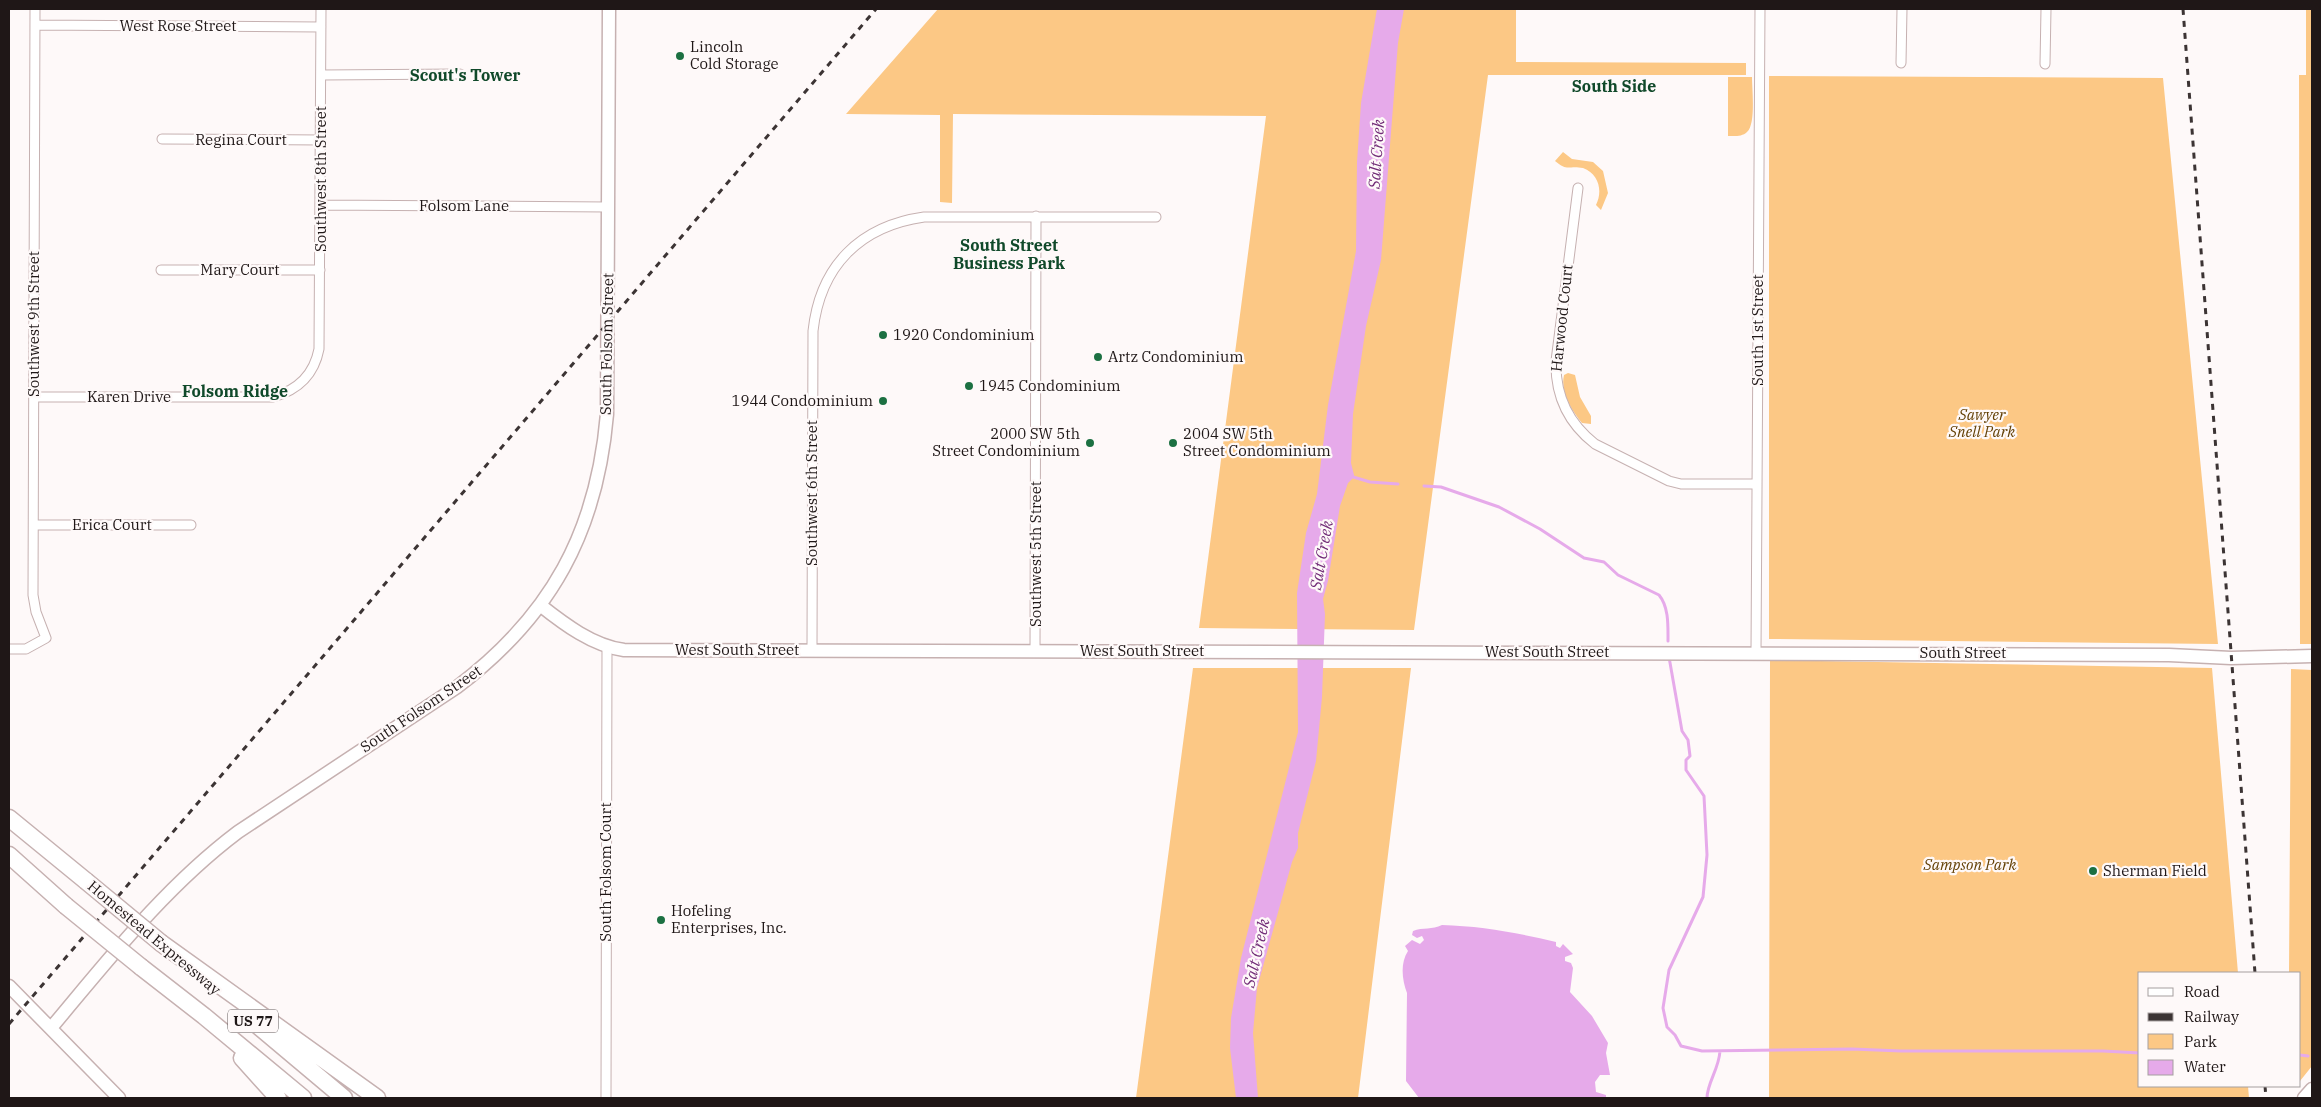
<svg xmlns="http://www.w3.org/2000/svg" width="2321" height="1107" font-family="'IBM Plex Serif',serif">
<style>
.green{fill:#fcc885}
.water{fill:#e6aaea}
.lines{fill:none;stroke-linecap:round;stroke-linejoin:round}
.stream{stroke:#e6aaea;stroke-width:3}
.street-casing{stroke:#c6b1b1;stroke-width:11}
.secondary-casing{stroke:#c6b1b1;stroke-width:15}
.highway-casing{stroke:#c6b1b1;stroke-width:19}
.street{stroke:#fff;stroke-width:9}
.secondary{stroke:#fff;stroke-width:12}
.highway{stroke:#fff;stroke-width:16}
.rail{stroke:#3c3434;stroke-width:3;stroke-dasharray:6 6;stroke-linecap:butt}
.highway-bridge-casing{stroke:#c6b1b1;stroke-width:19;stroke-linecap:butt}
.highway-bridge{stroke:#fff;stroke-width:16}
.poi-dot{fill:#1c7042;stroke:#fef9f9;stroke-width:2}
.labels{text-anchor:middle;stroke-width:4.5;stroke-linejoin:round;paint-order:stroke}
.shield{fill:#fef9f9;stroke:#625b5b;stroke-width:1}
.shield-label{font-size:14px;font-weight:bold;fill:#1f1717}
.street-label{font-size:15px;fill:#1f1717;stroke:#fef9f9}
.poi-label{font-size:15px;fill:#1f1717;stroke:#fef9f9;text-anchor:start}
.park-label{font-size:15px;font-style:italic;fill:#644106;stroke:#fef9f9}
.neighbourhood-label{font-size:16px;font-weight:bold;fill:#10492a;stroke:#fef9f9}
.water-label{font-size:16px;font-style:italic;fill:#712c77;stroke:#fef9f9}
</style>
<rect width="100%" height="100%" fill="#fef9f9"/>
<path class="green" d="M938 9H1516V62L1746 63V75H1488L1414 630 1199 628 1266 116 953 114 952 203 940 202V115L846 114Z
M2306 9H2312V644H2300L2299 75H2306Z
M1769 76 2163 78 2218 644 1769 639Z
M1728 77H1752C1752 90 1756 124 1747 132 1742 137 1734 136 1728 136Z
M1563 152 1572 159 1593 162 1603 171 1608 193 1601 210 1596 205C1603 191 1599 174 1583 168 1568 165 1568 172 1555 161Z
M1568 373 1575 375 1580 397 1591 416V424L1582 423C1572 411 1560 392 1564 375Z
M1770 660 2212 668 2238 973H2140V1086H2248L2249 1098H1769Z
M1193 668H1411L1358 1098H1136Z
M2291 669 2312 670V1066L2300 1081V973H2289Z"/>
<path class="water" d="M1377 9H1404L1398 43 1381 260 1366 326 1353 414 1351 463 1354 475 1353 478 1348 483 1340 506 1328 581 1323 599 1325 614 1322 697 1316 761 1298 833V848L1292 862 1257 988 1253 1033 1258 1098H1236L1230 1048 1231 1018 1241 958 1298 732 1297 593 1306 533 1317 494 1328 405 1356 251 1357 162 1361 103Z
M1442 925C1481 926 1518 933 1556 942V946L1560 948 1563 944 1573 954 1565 957V961L1571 963 1573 968 1570 992 1592 1016 1608 1043 1606 1053 1610 1075H1600L1595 1082 1596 1092 1606 1095V1098H1419L1406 1081 1407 993C1402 980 1400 963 1408 951L1405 946 1412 940 1420 944 1424 940 1422 936 1417 938 1412 935 1413 931C1423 927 1432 930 1442 925Z"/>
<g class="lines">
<path class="stream" d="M1350 476 1370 482 1398 484
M1424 486 1441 487 1499 507 1540 529 1584 558 1604 562 1618 575 1659 595C1669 607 1668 626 1668 641
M1669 657 1682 731 1688 740 1690 756 1686 760V770L1704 796 1707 855 1703 897 1669 970 1663 1008 1667 1027 1675 1035 1681 1046 1702 1051 1852 1049 1901 1051H2103L2140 1053
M2300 1055 2308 1056
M1707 1098C1707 1083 1719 1069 1720 1051"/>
<defs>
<path id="street" d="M35 25 321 27
M1901 63 1902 9
M2045 64 2046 9
M321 75 460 74
M162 139 321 140
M1578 188 1556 361C1555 396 1568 423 1595 444L1669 481 1681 484H1757
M320 205 608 207
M161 270H320
M34 397H273C298 390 314 375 319 349L321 9
M34 525H191
M9 649H26L46 638 36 612 33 595 35 9
M812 649 813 331C820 266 860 226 924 217H1156
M1035 651 1036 216
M1756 652 1760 9
M606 1098 607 646"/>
<path id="secondary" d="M540 605C564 624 593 646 624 650L2169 655 2231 658 2312 656
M9 986 119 1098
M51 1028C109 959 165 887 238 832L457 687C551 616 597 532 607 414L609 9
M2304 1098 2312 1089"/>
<path id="highway" d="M9 818 86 881
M9 855 66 906
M161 943 377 1098
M141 967 204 1016 303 1098
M256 1024 344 1098
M242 1058 278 1098"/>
</defs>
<use href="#street" class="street-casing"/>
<use href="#secondary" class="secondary-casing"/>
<use href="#highway" class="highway-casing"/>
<use href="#street" class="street"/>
<use href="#secondary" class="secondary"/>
<use href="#highway" class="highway"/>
<path class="rail" d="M2183 9 2255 973
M9 1024 876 9
M2265 1086 2266 1098"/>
<defs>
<path id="highway-bridge" d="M86 881 161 943
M66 906 141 967"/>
</defs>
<use href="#highway-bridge" class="highway-bridge-casing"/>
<use href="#highway-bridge" class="highway-bridge"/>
</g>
<g class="poi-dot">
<circle cx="680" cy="56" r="5"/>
<circle cx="883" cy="335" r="5"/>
<circle cx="1098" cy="357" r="5"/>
<circle cx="969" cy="386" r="5"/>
<circle cx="883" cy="401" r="5"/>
<circle cx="1090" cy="443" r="5"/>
<circle cx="1173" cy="443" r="5"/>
<circle cx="2093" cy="871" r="5"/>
<circle cx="661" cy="920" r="5"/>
</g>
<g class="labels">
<rect class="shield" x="228" y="1009.5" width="50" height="23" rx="4"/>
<g class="shield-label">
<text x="253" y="1026">US 77</text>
</g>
<g class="street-label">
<text x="178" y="31">West Rose Street</text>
<text x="241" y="145">Regina Court</text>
<text transform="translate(321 179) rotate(-90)" y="5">Southwest 8th Street</text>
<text x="464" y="211">Folsom Lane</text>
<text x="240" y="275">Mary Court</text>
<text transform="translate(1562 318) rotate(-84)" y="5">Harwood Court</text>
<text transform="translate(34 324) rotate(-90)" y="5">Southwest 9th Street</text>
<text transform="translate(1758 330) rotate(-90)" y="5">South 1st Street</text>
<text transform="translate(607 344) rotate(-89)" y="5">South Folsom Street</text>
<text x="129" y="402">Karen Drive</text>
<text transform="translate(812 493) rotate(-90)" y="5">Southwest 6th Street</text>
<text x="112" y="530">Erica Court</text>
<text transform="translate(1036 554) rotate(-90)" y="5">Southwest 5th Street</text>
<text x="737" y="655">West South Street</text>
<text x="1142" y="656">West South Street</text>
<text x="1547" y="657">West South Street</text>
<text x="1963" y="658">South Street</text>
<text transform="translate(421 709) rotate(-34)" y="5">South Folsom Street</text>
<text transform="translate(606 872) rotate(-90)" y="5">South Folsom Court</text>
<text transform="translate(154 938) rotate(40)" y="5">Homestead Expressway</text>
</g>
<g class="poi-label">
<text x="690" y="52">Lincoln<tspan x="690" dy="17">Cold Storage</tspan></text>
<text x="893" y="340">1920 Condominium</text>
<text x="1108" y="362">Artz Condominium</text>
<text x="979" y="391">1945 Condominium</text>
<text x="873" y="406" text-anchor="end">1944 Condominium</text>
<text x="1080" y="439" text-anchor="end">2000 SW 5th<tspan x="1080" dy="17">Street Condominium</tspan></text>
<text x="1183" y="439">2004 SW 5th<tspan x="1183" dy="17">Street Condominium</tspan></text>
<text x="2103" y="876">Sherman Field</text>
<text x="671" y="916">Hofeling<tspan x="671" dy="17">Enterprises, Inc.</tspan></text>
</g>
<g class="park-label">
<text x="1982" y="420">Sawyer<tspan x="1982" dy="17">Snell Park</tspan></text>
<text x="1970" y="870">Sampson Park</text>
</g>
<g class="neighbourhood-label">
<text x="465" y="81">Scout's Tower</text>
<text x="1614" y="92">South Side</text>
<text x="1009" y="251">South Street<tspan x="1009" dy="18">Business Park</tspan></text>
<text x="235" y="397">Folsom Ridge</text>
</g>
<g class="water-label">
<text transform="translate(1376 154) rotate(-86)" y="6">Salt Creek</text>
<text transform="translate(1321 555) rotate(-80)" y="6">Salt Creek</text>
<text transform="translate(1256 953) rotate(-77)" y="6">Salt Creek</text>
</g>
</g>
<rect width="2321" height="1107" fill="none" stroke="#1f1717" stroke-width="20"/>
<rect x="2138" y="972" width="162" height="115" fill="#fef9f9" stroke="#a59f9f"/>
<rect x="2148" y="988" width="25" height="8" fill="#ffffff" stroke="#a59f9f"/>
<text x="2184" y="997" font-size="15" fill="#1f1717">Road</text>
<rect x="2148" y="1013" width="25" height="8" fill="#3c3434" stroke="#a59f9f"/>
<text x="2184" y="1022" font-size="15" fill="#1f1717">Railway</text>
<rect x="2148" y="1034" width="25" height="15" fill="#fcc885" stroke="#a59f9f"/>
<text x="2184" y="1047" font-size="15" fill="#1f1717">Park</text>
<rect x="2148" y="1060" width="25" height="15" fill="#e6aaea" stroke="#a59f9f"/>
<text x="2184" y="1072" font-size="15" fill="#1f1717">Water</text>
</svg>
